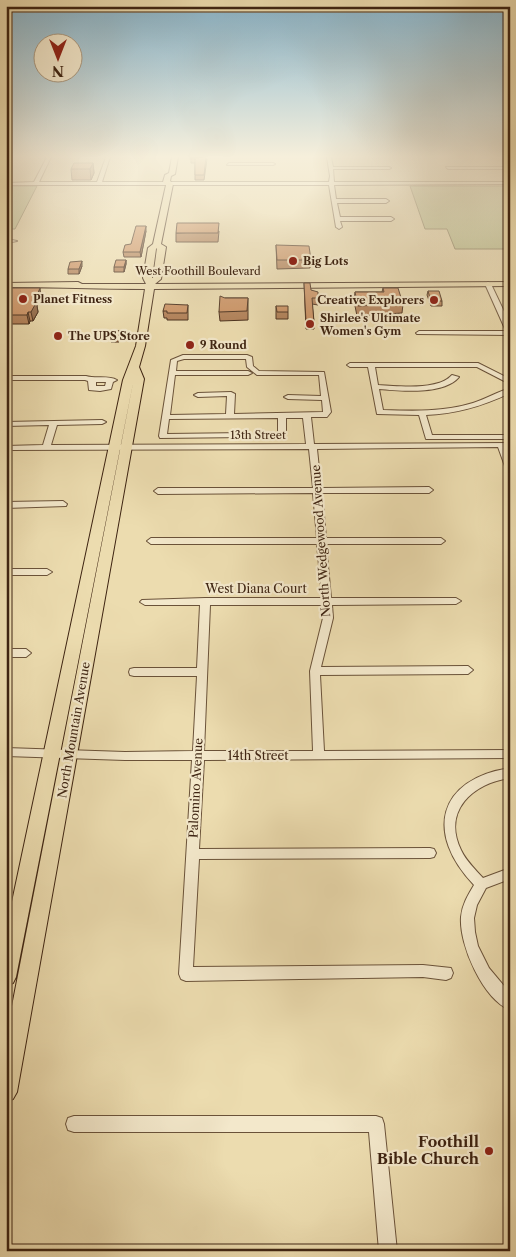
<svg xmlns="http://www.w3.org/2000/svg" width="516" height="1257" font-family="'Libre Caslon Text',serif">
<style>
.green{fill:#b9c08a;stroke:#7c724e}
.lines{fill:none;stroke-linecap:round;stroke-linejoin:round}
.minor-casing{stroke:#6a5239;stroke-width:2}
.major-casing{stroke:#3e2412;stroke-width:2}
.minor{fill:#f3e8cb;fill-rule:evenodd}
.major{fill:#ecdcaf;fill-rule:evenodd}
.wall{fill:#af7c53;stroke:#3e2412}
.shaded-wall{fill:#8e6544;stroke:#3e2412}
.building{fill:#cb9061;stroke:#3e2412}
.poi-dot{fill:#8f2418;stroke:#f3e8cb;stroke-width:2}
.labels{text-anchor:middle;stroke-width:4.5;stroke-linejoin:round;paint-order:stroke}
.far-poi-label{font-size:11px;font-weight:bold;fill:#3e2412;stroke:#f3e8cb;text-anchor:start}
.far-street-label{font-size:11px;fill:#3e2412;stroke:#f3e8cb}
.street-label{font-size:12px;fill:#3e2412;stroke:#f3e8cb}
.near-poi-label{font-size:15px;font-weight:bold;fill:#3e2412;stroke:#f3e8cb;text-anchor:end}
</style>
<rect width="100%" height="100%" fill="#ecdcaf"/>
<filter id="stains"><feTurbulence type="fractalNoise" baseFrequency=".004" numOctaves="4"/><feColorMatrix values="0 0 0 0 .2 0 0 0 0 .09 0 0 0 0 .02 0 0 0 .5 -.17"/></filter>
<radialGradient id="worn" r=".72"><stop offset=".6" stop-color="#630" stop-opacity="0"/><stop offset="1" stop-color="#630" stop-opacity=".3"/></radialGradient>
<path class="green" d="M6 186H37L15 229H6Z
M410 186H510V249H455L447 229H425Z"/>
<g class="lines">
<defs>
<path id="minor" d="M47 157H51L39 182H97L106 157H110L102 182H329L330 176 327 157H331L333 167H389L391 168 389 169H333L334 182H510V184L334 185 336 199H386L389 201 386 203H337L340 217H391L394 219 391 221H340L342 227 339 229 336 227 329 185H6V183L34 182Z
M229 163H273L275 164 273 165H227Z
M446 167H510V169H448Z
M6 239 17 241 6 243Z
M488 282 491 284 510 324V335L417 334 416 333 419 331H506L485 284Z
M183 355H247L252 357 253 366 259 371 324 372 331 412 327 417H311L314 444 510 443V447H506L510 458V471L506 469 498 447 317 449 321 488 429 487 433 490 429 493H322L326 538H441L445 541 441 544H326L331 598H456L461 601 456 604 332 605 333 618 321 667 468 666 473 670 468 674 320 675 324 751 510 750V758L204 760 199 849 430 848 434 849 436 853 434 857 430 858 199 859 193 967 423 965 451 968 453 973 451 978 446 980 423 977 186 981 181 979 179 974 192 760H125L6 756V748L125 752 193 751 197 676H134L130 675 129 672 130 669 134 668H197L200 605H145L140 602 142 600 205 598H322L317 544H151L147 541 151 538H317L313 493 158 494 154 491 158 488H313L309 449 6 450V446L43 445 49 425 6 426V422L102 420 106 422 102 424 57 425 51 445 306 444 303 418H286V431L282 433 278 431V418L169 419 167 434 247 433 251 435 247 437 160 438 159 436 171 360ZM184 359H246L247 367 257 375H319L321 396 288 395 284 397 288 399 322 400 323 412 234 414 235 394 231 392 198 393 194 395 198 397 227 396 226 414 170 415 175 375H248L252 373 248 371H176L177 361ZM210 605H322L323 618 310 671 313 751H204Z
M478 363 510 379V384L477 367H375L378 385C398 386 438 391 452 375L459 377C444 395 401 391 379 389L383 410C414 411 444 412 473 403 486 399 497 392 510 388V393C483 406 456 414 426 415L432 435H510V439H426L419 415 377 414 368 367H350L347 365 350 363Z
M6 376H86C96 379 108 375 117 380L113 382 111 389 100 391 89 390 88 381 85 380H6ZM96 382H106L105 386H96Z
M63 501 67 504 66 506 6 508V502Z
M6 569H47L52 572 47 575H6Z
M6 649H26L31 653 26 657H6Z
M510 768V778C473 783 442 811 461 850 466 861 475 869 483 878L510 868V879L486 888 477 905 474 918 475 932 478 946 489 968 510 993V1010C483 999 459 945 461 917 462 905 468 895 474 885 425 834 437 779 510 768Z
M74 1116H376L382 1118 384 1124 397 1251H379L369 1132H74L68 1130 66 1124 68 1118Z"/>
<path id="major" d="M172 157H178L175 174 171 176 170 181 173 184 161 244 166 247 161 279 155 284 510 282V286L154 289 145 346 139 367 144 379 17 1092 13 1099 6 1102V1037L134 378 16 977 13 983 6 986V930L123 380 136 346 145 289C99 289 53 287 6 287V283L78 282 82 284H146L143 278 148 248 153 244 166 185 163 182 165 175 169 173ZM157 248 153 278H152L156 249Z"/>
</defs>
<use href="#minor" class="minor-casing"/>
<use href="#major" class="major-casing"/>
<use href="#minor" class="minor"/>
<use href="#major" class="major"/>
</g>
<path class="wall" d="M191 157 207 159 204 180H195V163H191Z
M93 163 94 173 91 180H72L71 169Z
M146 231 141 257H124L123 252Z
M219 231 218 242H176V233Z
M276 245 311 260 310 268 277 269Z
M126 260V264L124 272H114V267Z
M82 266 79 274H68V269Z
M304 283 318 298V305L312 304 314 322V329H306Z
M6 288 41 297 37 306 38 312 33 321H30L29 324H6Z
M383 288 403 304 402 313 357 316 354 301 355 292H382Z
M428 291 442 301V306H431L427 295Z
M225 298H248V320L220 321 219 312Z
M188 305V320H167V318H164L163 311Z
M276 306 288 312V319H276Z
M110 331H120L121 336 119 342H111Z"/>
<path class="shaded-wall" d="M93 163 94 173 91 180 90 169Z
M146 226V231L141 257 140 252Z
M126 260V264L124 272V267Z
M82 261V266L79 274V269Z
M40 288 41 297 37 306 38 312 33 321 31 312 35 300Z
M28 312 30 321 29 324 27 315Z
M120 331 121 336 119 342 118 338Z"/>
<path class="building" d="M191 157H206L204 175H195V158H191Z
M74 163H93L90 169H71Z
M177 223H219L218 233H176Z
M136 226H146L140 252H123L125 245 131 244Z
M276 245 309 246 311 260H277Z
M116 260H126L124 267H114Z
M82 261 79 269H68L70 262Z
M304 283H310L311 290 318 292V298H312L314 322H306Z
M6 288H40L35 300 36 303 31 312H28L27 315H6Z
M383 288H398L403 304 358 306 355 292H384Z
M428 291H439L442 301H431Z
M220 296 225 298H248L247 311 219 312Z
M165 304 188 305 187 313H167V311H163Z
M276 306H288V312H277Z
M110 331H120L118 338H111Z"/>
<linearGradient id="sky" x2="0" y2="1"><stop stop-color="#88b7d0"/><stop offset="0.47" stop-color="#f6efdb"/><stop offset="1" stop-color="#f6efdb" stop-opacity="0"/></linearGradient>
<rect width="516" height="333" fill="url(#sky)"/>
<g class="poi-dot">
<circle cx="293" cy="261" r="5"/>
<circle cx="23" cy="299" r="5"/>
<circle cx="434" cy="300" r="5"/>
<circle cx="310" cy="324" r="5"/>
<circle cx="58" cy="336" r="5"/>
<circle cx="190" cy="345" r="5"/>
<circle cx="489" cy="1151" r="5"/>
</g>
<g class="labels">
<g class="far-poi-label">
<text x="303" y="265">Big Lots</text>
<text x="33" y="303">Planet Fitness</text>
<text x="424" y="304" text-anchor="end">Creative Explorers</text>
<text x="320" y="322">Shirlee's Ultimate<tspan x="320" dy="13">Women's Gym</tspan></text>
<text x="68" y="340">The UPS Store</text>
<text x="200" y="349">9 Round</text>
</g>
<g class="far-street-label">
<text x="198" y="275">West Foothill Boulevard</text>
<text x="258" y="439">13th Street</text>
</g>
<g class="street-label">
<text transform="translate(321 541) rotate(-94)" y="4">North Wedgewood Avenue</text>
<text x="256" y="593">West Diana Court</text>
<text transform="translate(74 730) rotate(-80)" y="4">North Mountain Avenue</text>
<text x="258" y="760">14th Street</text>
<text transform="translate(196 788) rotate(-87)" y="4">Palomino Avenue</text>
</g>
<g class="near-poi-label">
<text x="479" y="1147">Foothill<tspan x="479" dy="17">Bible Church</tspan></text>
</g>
</g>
<rect width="516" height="1257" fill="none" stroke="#ecdcaf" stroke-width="25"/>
<rect x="8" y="8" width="501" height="1242" fill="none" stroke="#3e2412" stroke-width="2.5"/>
<rect x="12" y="12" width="491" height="1232" fill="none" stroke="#3e2412"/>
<g transform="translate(58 58) rotate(180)"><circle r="24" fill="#f3e8cb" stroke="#ab9a81"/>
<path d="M0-4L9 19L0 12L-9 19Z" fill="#8f2418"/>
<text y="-8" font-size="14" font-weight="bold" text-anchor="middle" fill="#3e2412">N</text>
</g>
<rect width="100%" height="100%" filter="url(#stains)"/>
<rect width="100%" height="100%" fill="url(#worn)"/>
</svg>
